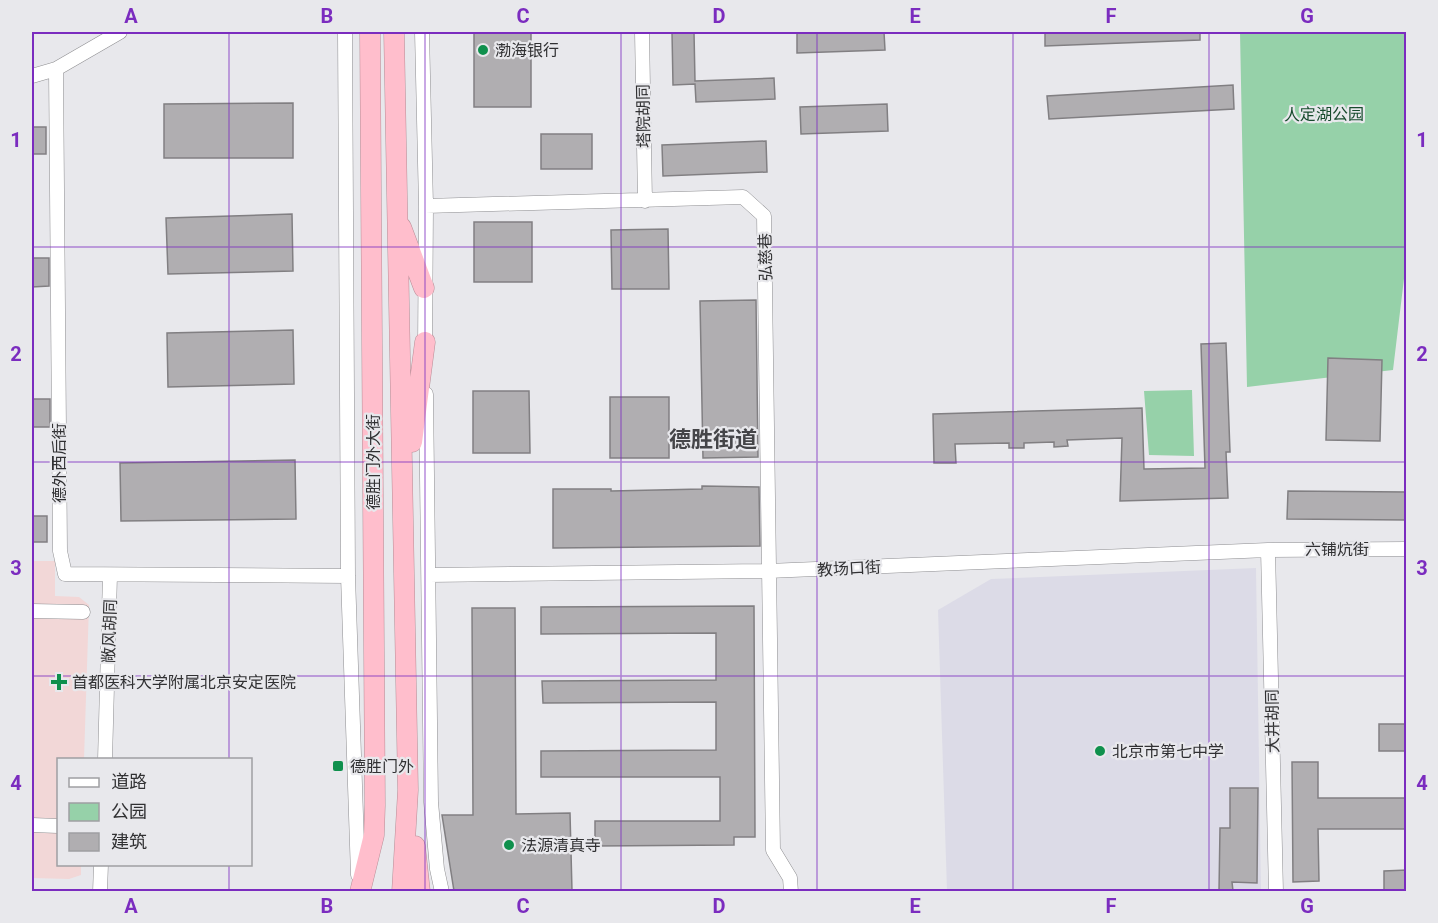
<svg xmlns="http://www.w3.org/2000/svg" width="1438" height="923" font-family="Roboto,'Noto Sans SC',sans-serif">
<style>
.built{fill:#dcdbe7}
.medical{fill:#f2d7d7}
.green{fill:#96d1a9}
.building{fill:#b0aeb1;stroke:#817f82;stroke-width:1.5}
.lines{fill:none;stroke-linecap:round;stroke-linejoin:round}
.minor-casing{stroke:#8e8e91;stroke-width:15}
.highway-casing{stroke:#b78d96;stroke-width:21}
.minor{stroke:#fff;stroke-width:14}
.highway{stroke:#ffbecc;stroke-width:20}
.grid{fill:none;stroke:#7b2cbf;stroke-width:1.5;stroke-opacity:0.55}
.poi-dot{fill:#0f904d;stroke:#e8e8ec;stroke-width:2}
.labels{text-anchor:middle;stroke-width:4.5;stroke-linejoin:round;paint-order:stroke}
.poi-label{font-size:16px;fill:#313133;stroke:#e8e8ec;text-anchor:start}
.park-label{font-size:16px;fill:#174b2d;stroke:#e8e8ec}
.street-label{font-size:16px;fill:#313133;stroke:#e8e8ec}
.district-label{font-size:22px;font-weight:bold;fill:#454548;stroke:#e8e8ec}
.neatline{fill:none;stroke:#7b2cbf;stroke-width:2}
.grid-label{font-size:20px;text-anchor:middle;font-weight:bold;fill:#7b2cbf}
</style>
<rect width="100%" height="100%" fill="#e8e8ec"/>
<path class="built" d="M1256 568 1261 891H947L938 610 991 579Z"/>
<path class="medical" d="M32 561H55V596L79 597 89 605 84 759 58 760V864L81 865V875L69 879 32 878Z"/>
<path class="green" d="M1240 32H1406V262L1393 370 1247 387Z
M1192 390 1194 456 1149 455 1144 391Z"/>
<path class="building" d="M474 32H531V107H474Z
M672 32H694L695 81 774 78 775 99 696 102 695 84 673 85Z
M797 32H884L885 50 797 53Z
M1045 32H1200V40L1045 46Z
M1233 85 1234 109 1049 119 1047 96Z
M293 103V158H164V104Z
M887 104 888 131 801 134 800 107Z
M32 127H46V154H32Z
M541 134H592V169H541Z
M766 141 767 172 663 176 662 145Z
M292 214 293 271 168 274 166 218Z
M474 222H532V282H474Z
M668 229 669 289H612L611 230Z
M32 258H49V286L32 287Z
M756 300 758 457 703 458 700 301Z
M293 330 294 384 168 387 167 333Z
M1226 343 1230 452H1226L1228 498 1120 501 1122 438 1067 440 1068 446 1054 447V442L1024 443V448H1009V443L955 444 956 463H934L933 414 1142 408 1144 469 1205 468 1201 344Z
M1328 358 1382 360 1380 441 1326 440Z
M473 391H529L530 453H473Z
M610 397H669V458H610Z
M32 399H50V427H32Z
M295 460 296 519 121 521 120 463Z
M702 486 759 487 760 546 553 548V489H611V491L702 489Z
M1288 491 1407 492V520L1287 519Z
M32 516H47V542H32Z
M754 606 755 837H734V845L595 846V821H720V777H541V751L716 750V702L543 703 542 681 716 680V633L541 634V607Z
M472 608H515L516 814 570 813 572 891H454L442 815H473Z
M1379 724H1407V751H1379Z
M1292 762H1318V798H1407V829H1318L1319 881 1293 882Z
M1230 788H1258L1257 883 1232 882 1233 891H1219L1220 828H1230Z
M1407 870V891H1384V871Z"/>
<g class="lines">
<defs>
<path id="minor" d="M345 32 348 576 358 875
M422 32 426 206 425 350
M642 32 645 201
M56 69 60 551 65 574 348 576
M32 76 56 69 120 32
M426 206 743 197 764 216 773 850 790 878 791 892
M426 394 431 802 437 869 442 892
M1268 550 1276 892
M429 575 768 571 1268 550 1406 549
M32 611 83 612
M105 760 110 575
M32 825 58 826
M100 892 101 864"/>
<path id="highway" d="M394 32 408 790 402 892
M401 227 424 288
M412 442 425 342
M415 846 420 892
M360 892 374 835 375 805 370 32"/>
</defs>
<use href="#minor" class="minor-casing"/>
<use href="#highway" class="highway-casing"/>
<use href="#minor" class="minor"/>
<use href="#highway" class="highway"/>
</g>
<path class="grid" d="M229 32V760M425 32V892M621 32V892M817 32V892M1013 32V892M1209 32V892M32 247H1406M32 462H1406M32 676H1406M229 864V892"/>
<g class="poi-dot">
<circle cx="483" cy="50" r="6"/>
<path d="M56 673h6v6h6v6h-6v6h-6v-6h-6v-6h6z"/>
<circle cx="1100" cy="751" r="6"/>
<rect x="332" y="760" width="12" height="12" rx="3"/>
<circle cx="509" cy="845" r="6"/>
</g>
<g class="labels">
<g class="poi-label">
<text x="495" y="56">渤海银行</text>
<text x="72" y="688">首都医科大学附属北京安定医院</text>
<text x="1112" y="757">北京市第七中学</text>
<text x="350" y="772">德胜门外</text>
<text x="521" y="851">法源清真寺</text>
</g>
<g class="park-label">
<text x="1324" y="120">人定湖公园</text>
</g>
<g class="street-label">
<text transform="translate(643 116) rotate(-91)" y="6">塔院胡同</text>
<text transform="translate(765 257) rotate(-91)" y="6">弘慈巷</text>
<text transform="translate(373 462) rotate(-90)" y="6">德胜门外大街</text>
<text transform="translate(59 463) rotate(-90)" y="6">德外西后街</text>
<text x="1337" y="555">六铺炕街</text>
<text transform="translate(849 568) rotate(-3)" y="6">教场口街</text>
<text transform="translate(109 631) rotate(-88)" y="6">敞风胡同</text>
<text transform="translate(1272 721) rotate(-91)" y="6">大井胡同</text>
</g>
<g class="district-label">
<text x="713" y="447">德胜街道</text>
</g>
</g>
<rect width="1438" height="923" fill="none" stroke="#e8e8ec" stroke-width="66"/>
<rect x="57" y="758" width="195" height="108" fill="#e8e8ec" stroke="#9f9fa2" stroke-width="1.5"/>
<rect x="69" y="778" width="30" height="9" fill="#ffffff" stroke="#9f9fa2" stroke-width="1.5"/>
<text x="111" y="788" font-size="18" fill="#313133">道路</text>
<rect x="69" y="803" width="30" height="18" fill="#96d1a9" stroke="#9f9fa2" stroke-width="1.5"/>
<text x="111" y="818" font-size="18" fill="#313133">公园</text>
<rect x="69" y="833" width="30" height="18" fill="#b0aeb1" stroke="#9f9fa2" stroke-width="1.5"/>
<text x="111" y="848" font-size="18" fill="#313133">建筑</text>
<rect x="33" y="33" width="1372" height="857" class="neatline"/>
<g class="grid-label">
<text x="131" y="23">A</text>
<text x="327" y="23">B</text>
<text x="523" y="23">C</text>
<text x="719" y="23">D</text>
<text x="915" y="23">E</text>
<text x="1111" y="23">F</text>
<text x="1307" y="23">G</text>
<text x="16" y="147">1</text>
<text x="1422" y="147">1</text>
<text x="16" y="361">2</text>
<text x="1422" y="361">2</text>
<text x="16" y="575">3</text>
<text x="1422" y="575">3</text>
<text x="16" y="790">4</text>
<text x="1422" y="790">4</text>
<text x="131" y="913">A</text>
<text x="327" y="913">B</text>
<text x="523" y="913">C</text>
<text x="719" y="913">D</text>
<text x="915" y="913">E</text>
<text x="1111" y="913">F</text>
<text x="1307" y="913">G</text>
</g>
</svg>
